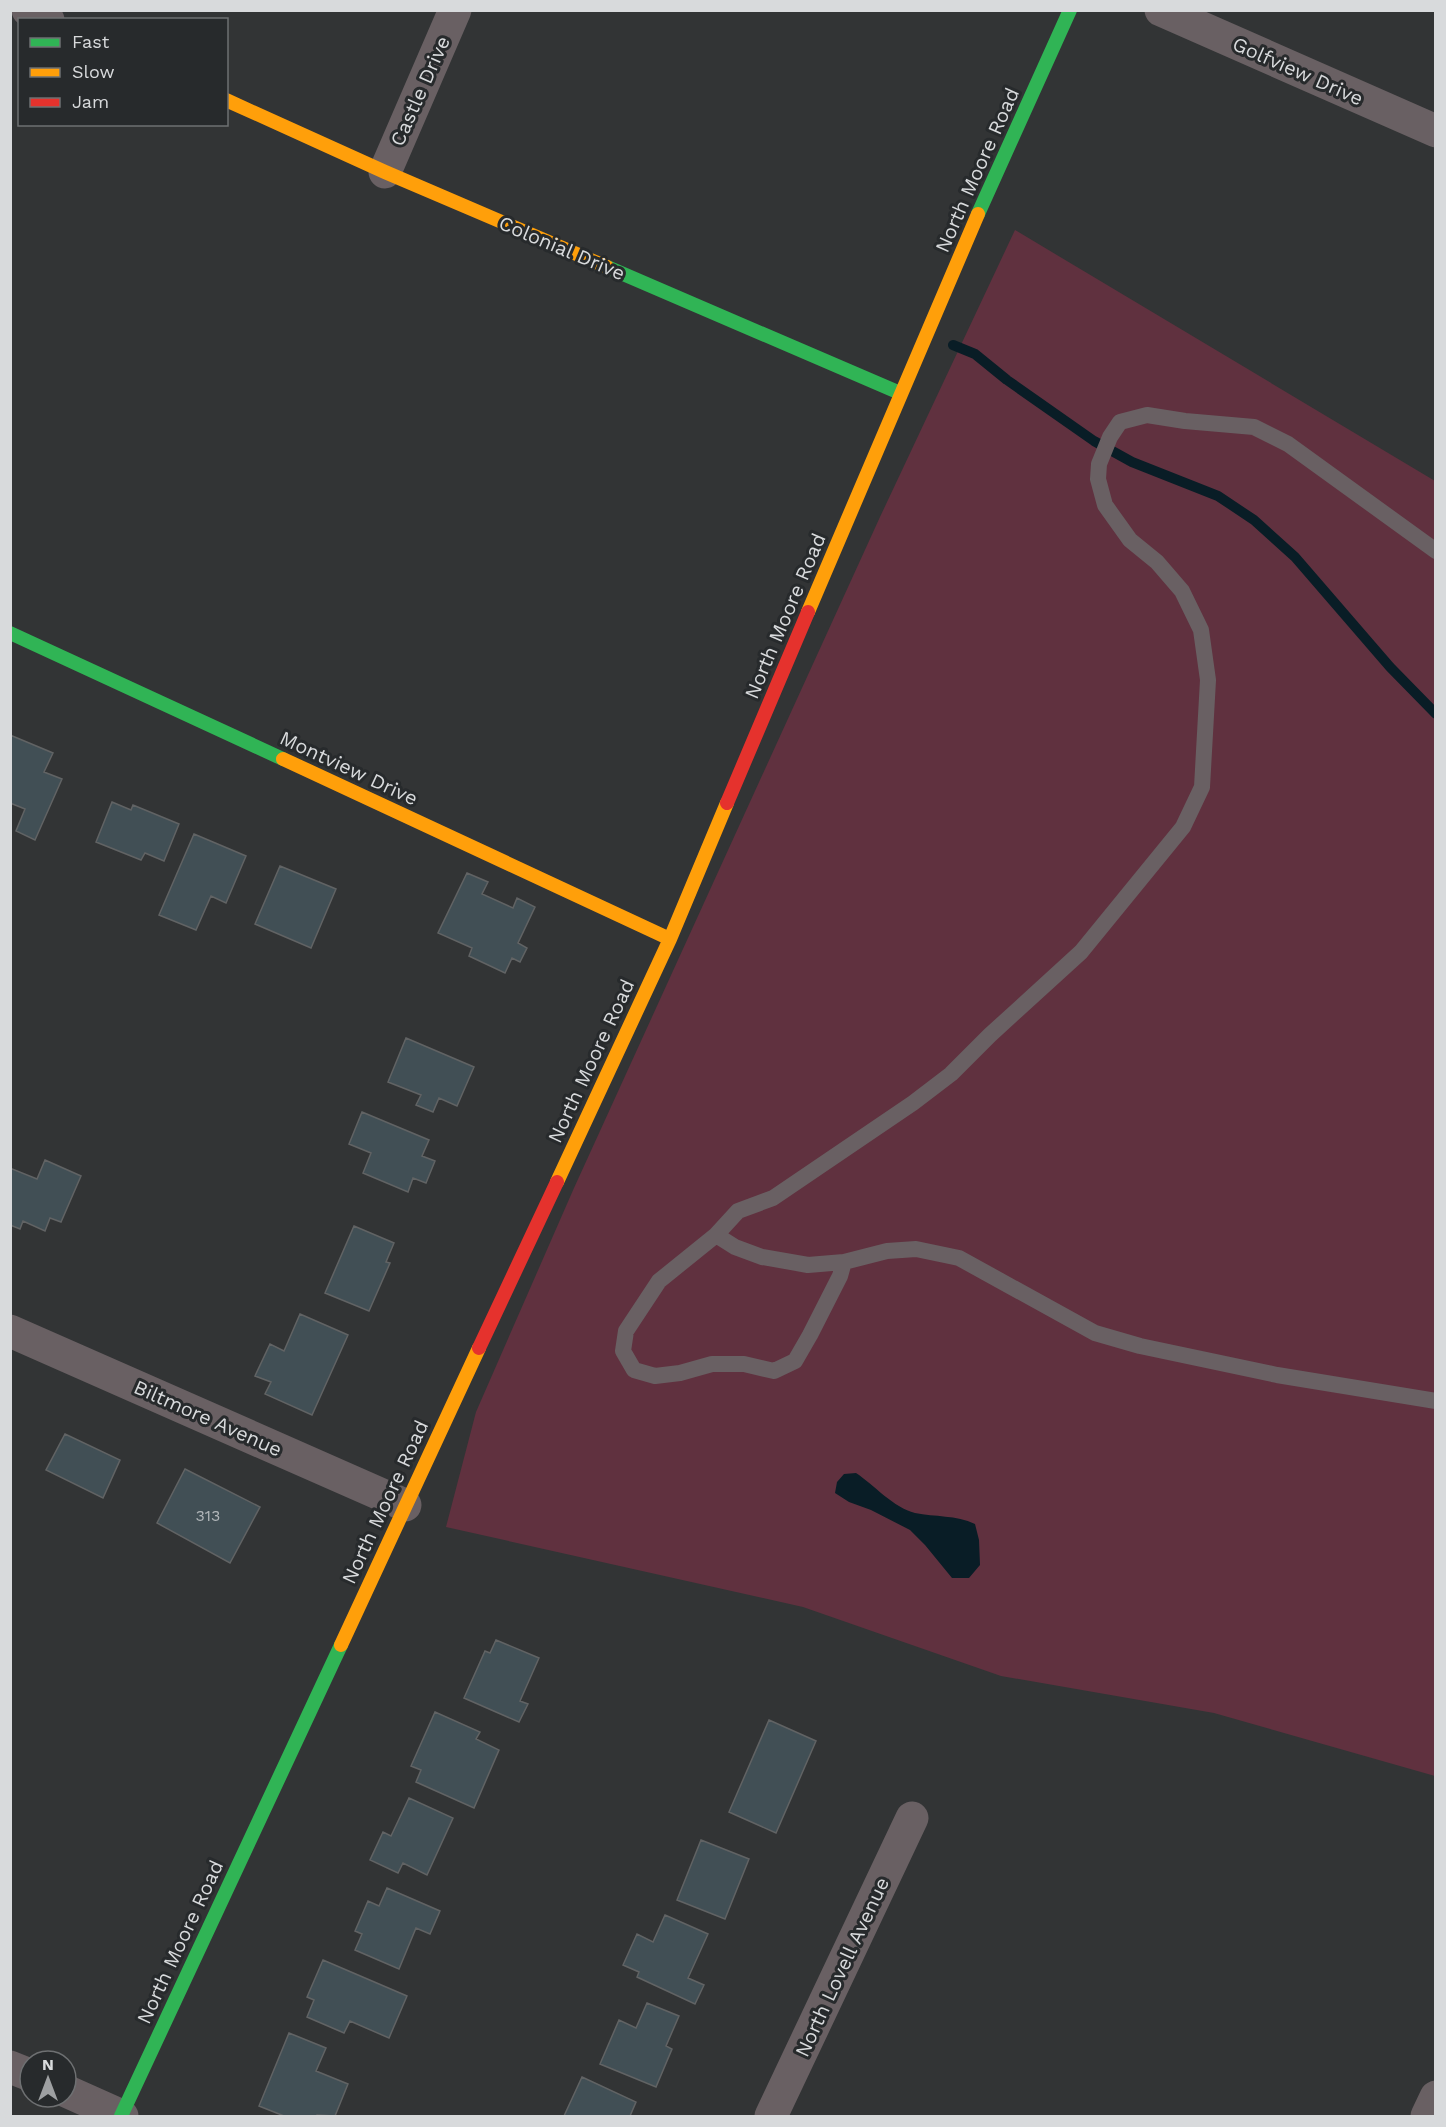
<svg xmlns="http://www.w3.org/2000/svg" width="1446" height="2127" font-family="'Work Sans',sans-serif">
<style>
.green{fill:#60313f}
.water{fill:#091d26}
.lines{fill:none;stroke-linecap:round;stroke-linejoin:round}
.stream{stroke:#091d26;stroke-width:10}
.building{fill:#414f55;stroke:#616364;stroke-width:1.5}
.lane{stroke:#696063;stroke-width:16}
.street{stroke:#696063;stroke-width:33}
.fast{stroke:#30b455;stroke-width:14}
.slow{stroke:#ff9f0a;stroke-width:14}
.jam{stroke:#e5322d;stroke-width:14}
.labels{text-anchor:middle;stroke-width:6;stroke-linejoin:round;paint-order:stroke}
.number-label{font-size:16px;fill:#b2b7ba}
.street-label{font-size:20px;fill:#d8dadc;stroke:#272a2c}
</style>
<rect width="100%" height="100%" fill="#323435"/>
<path class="green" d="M1015 230 1435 481V1776L1214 1713 1001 1676 803 1607 446 1527 476 1412 574 1188 880 517Z"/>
<path class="water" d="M856 1473C874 1485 894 1508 915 1513 935 1517 956 1515 975 1524L979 1540 980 1565 969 1578H952L925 1545 910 1530 871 1510 849 1502 835 1493 837 1482 844 1474Z"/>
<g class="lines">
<path class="stream" d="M953 345 975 354 1007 380 1094 441 1132 462 1218 496 1254 520 1295 557 1390 667 1436 714"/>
</g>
<path class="building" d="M10 735 53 753 44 772 62 779 35 840 16 831 25 809 10 803Z
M112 802 131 810 133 805 179 824 164 861 145 853 141 860 96 842Z
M194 834 246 856 226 903 211 896 196 930 159 915Z
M280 866 336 889 311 948 255 924Z
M467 873 488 882 482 894 513 908 517 898 535 907 518 943 527 948 520 962 512 958 505 973 469 956 472 948 438 933Z
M406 1038 474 1067 457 1106 439 1098 433 1112 416 1105 421 1095 388 1082Z
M362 1112 429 1140 422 1156 435 1161 426 1183 413 1178 408 1192 363 1173 371 1153 349 1144Z
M45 1160 81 1176 61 1222 50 1218 45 1231 23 1221 20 1229 10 1225V1168L37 1179Z
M354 1226 394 1243 386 1262 390 1263 369 1311 325 1293Z
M300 1314 348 1335 312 1415 265 1394 271 1382 255 1376 270 1344 284 1351Z
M65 1434 120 1460 103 1498 46 1470Z
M185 1469 260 1507 230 1563 157 1523Z
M496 1640 539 1658 520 1701 528 1704 519 1722 464 1698 485 1651 490 1653Z
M435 1712 480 1732 476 1739 499 1750 474 1808 416 1782 421 1770 411 1766Z
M769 1720 816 1741 776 1833 729 1812Z
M409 1798 453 1818 427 1875 403 1863 398 1873 370 1860 383 1832 391 1836Z
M701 1840 749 1859 725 1919 677 1900Z
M387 1888 440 1911 430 1934 416 1928 399 1969 355 1950 362 1934 355 1931 368 1901 379 1906Z
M665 1915 708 1934 688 1978 704 1985 695 2004 637 1977 639 1972 623 1965 637 1934 653 1942Z
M323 1960 407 1996 389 2038 350 2021 344 2033 307 2017 314 2000 307 1997Z
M647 2003 679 2016 666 2046 672 2049 656 2087 600 2064 619 2020 636 2028Z
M289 2033 326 2048 316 2071 348 2084 335 2116 317 2115 316 2116H284L259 2106Z
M582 2077 636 2102 630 2116H564Z"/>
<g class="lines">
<path class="lane" d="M716 1235 735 1247 762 1257 808 1265 844 1262 887 1251 916 1249 959 1258 1095 1333 1140 1346 1277 1375 1436 1401
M844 1262 840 1276 810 1335 795 1361 774 1371 744 1364H712L680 1373 655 1376 634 1370 623 1351 626 1331 659 1281 716 1235 738 1211 773 1198 913 1103 951 1074 990 1035 1081 952 1183 827 1202 787 1208 680 1201 630 1182 591 1157 562 1130 540 1105 505 1098 479 1099 464 1110 437 1120 422 1147 415 1185 421 1254 427 1288 444 1436 551"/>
<path class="street" d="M28 10 48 20
M1161 10 1436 131
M385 172 455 10
M10 1331 405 1505
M10 2067 30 2075
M66 2091 122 2116
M771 2116 912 1818
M1427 2116 1436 2097"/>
<path class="fast" d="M978 214 1070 10
M607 267 900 393
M10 633 283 759
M121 2116 341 1645"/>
<path class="slow" d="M226 100 385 172 607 267
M808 612 978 214
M283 759 670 939
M557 1182 670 939 727 803
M341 1645 479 1348"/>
<path class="jam" d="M727 803 808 612
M479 1348 557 1182"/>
</g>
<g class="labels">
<g class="number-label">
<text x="208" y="1521">313</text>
</g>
<g class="street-label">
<text transform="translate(1298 71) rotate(24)" y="7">Golfview Drive</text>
<text transform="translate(420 91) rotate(-66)" y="7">Castle Drive</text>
<text transform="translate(977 170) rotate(-66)" y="7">North Moore Road</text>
<text transform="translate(562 248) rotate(23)" y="7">Colonial Drive</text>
<text transform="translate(785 616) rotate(-67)" y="7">North Moore Road</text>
<text transform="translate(349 768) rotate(25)" y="7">Montview Drive</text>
<text transform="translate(591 1061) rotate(-65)" y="7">North Moore Road</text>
<text transform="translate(208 1418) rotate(24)" y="7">Biltmore Avenue</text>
<text transform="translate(385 1502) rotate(-65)" y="7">North Moore Road</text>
<text transform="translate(180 1942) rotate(-65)" y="7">North Moore Road</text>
<text transform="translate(842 1967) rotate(-65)" y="7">North Lovell Avenue</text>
</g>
</g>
<rect width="1446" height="2127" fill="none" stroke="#d8dadc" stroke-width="24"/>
<rect x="18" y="18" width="210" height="108" fill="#272a2c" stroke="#6e7072" stroke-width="1.5"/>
<rect x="30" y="38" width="30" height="9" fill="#30b455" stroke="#6e7072" stroke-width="1.5"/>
<text x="72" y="48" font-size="18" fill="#d8dadc">Fast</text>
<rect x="30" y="68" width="30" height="9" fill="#ff9f0a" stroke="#6e7072" stroke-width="1.5"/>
<text x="72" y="78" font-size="18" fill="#d8dadc">Slow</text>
<rect x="30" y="98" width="30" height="9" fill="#e5322d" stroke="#6e7072" stroke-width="1.5"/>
<text x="72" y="108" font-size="18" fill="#d8dadc">Jam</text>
<g transform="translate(48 2079)"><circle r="28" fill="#272a2c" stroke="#6e7072" stroke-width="1.5"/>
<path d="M0-4.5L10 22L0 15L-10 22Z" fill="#9ea0a2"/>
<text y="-9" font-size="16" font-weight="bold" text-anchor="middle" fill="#d8dadc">N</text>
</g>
</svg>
